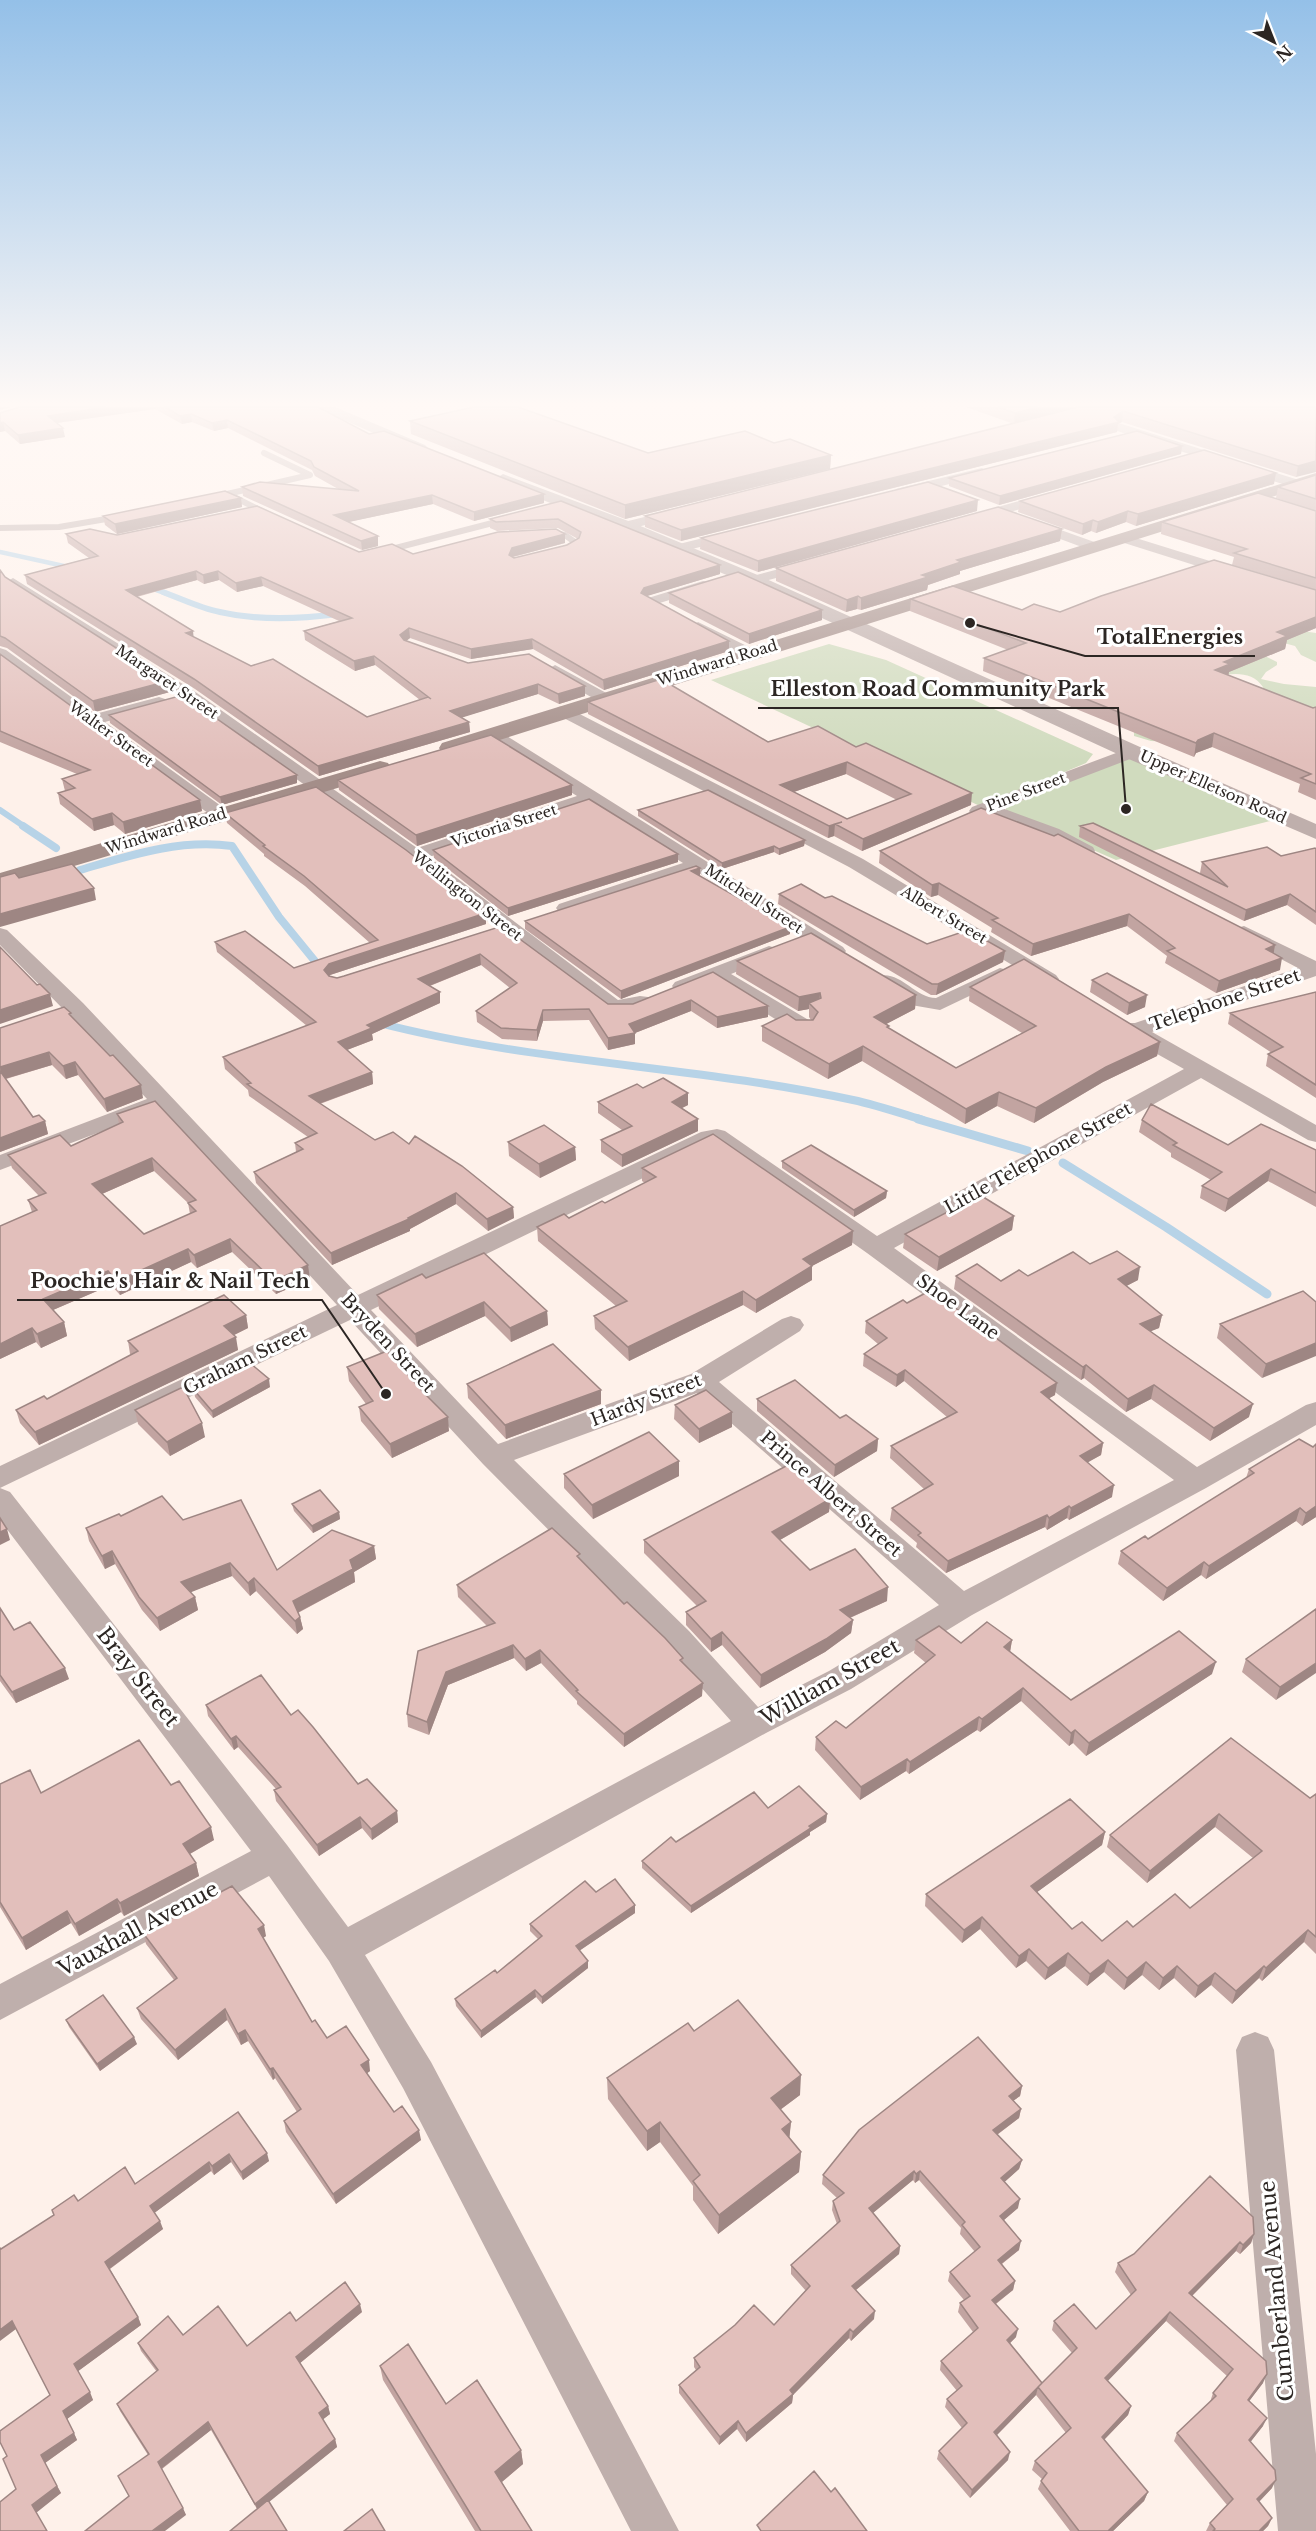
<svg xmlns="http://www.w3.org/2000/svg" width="1316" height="2531" font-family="'Libre Baskerville',serif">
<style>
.green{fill:#d0dbbe}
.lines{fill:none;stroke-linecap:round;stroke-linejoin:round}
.stream-far3{stroke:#b7d3e7;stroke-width:4.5}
.stream-far2{stroke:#b7d3e7;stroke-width:6}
.stream-far1{stroke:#b7d3e7;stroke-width:8}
.stream{stroke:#b7d3e7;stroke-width:9}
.service{stroke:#bfafac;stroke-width:6}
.minor{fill:#bfafac;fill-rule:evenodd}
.tertiary{fill:#bfafac;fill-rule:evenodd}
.secondary{fill:#a48e89;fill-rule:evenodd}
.wall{fill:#c2a4a1;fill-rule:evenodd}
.shaded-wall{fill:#9e8683}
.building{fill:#e2bfbb;stroke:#9e8683;stroke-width:1.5;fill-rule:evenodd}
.labels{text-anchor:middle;stroke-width:6;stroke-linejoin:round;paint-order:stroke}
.far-street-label{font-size:15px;fill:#2c2623;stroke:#fff}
.street-label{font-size:18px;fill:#2c2623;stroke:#fff}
.near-street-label{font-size:21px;fill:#2c2623;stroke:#fff}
.leader{fill:none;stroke:#2c2623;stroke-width:2}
.callout-dot{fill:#2c2623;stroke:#fff;stroke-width:2}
.callout-label{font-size:20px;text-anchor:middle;font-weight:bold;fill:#2c2623;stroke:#fff;stroke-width:6;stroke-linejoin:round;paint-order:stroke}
</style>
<rect width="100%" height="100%" fill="#fef1ea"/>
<path class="green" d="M1296 630 1316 633V662L1301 655 1295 646 1280 642Z
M829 644 886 660 1093 754 1086 763 982 807 711 680Z
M1265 656 1277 662V665L1266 672 1261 679 1284 684 1316 687V711L1175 742 1151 741 1134 736V728L1262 694 1263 687C1252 670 1231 673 1213 677Z
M1130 757 1266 818 1274 820 1116 860 1006 812V807Z"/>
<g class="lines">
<path class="stream-far3" d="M0 552 73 568
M147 587 167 594"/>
<path class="stream-far2" d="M163 592C182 599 200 608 220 612 259 621 299 619 339 614
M0 810 25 827"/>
<path class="stream-far1" d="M23 826 56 848
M80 870C131 855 179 839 232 846L279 917 323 971
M379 1023C534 1063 696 1066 853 1100 876 1105 900 1113 923 1120"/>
<path class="stream" d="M918 1119 1028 1151
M1063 1163 1166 1227 1267 1294"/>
<path class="service" d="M228 494 266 513
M214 497 310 475 264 453
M0 528 59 527 118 517
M550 533 565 535 576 543 564 549
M384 551 504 520"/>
<path class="minor" d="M1087 413 1302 481 1303 484 1297 488 1292 487 1083 420V414Z
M982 468 988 472 986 475 901 496 894 492 896 489Z
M1051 492 1058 496 1056 499 971 523 964 519 966 516Z
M677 509 684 513 682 516 625 530 618 526 620 523Z
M1030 519 1100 544 1102 547 1100 550H1090L1025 526 1023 523 1025 520Z
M735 530 740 531 742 534 740 537 680 552 673 548 675 545Z
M1123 534 1242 571 1244 574 1242 577H1232L1118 541 1116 538Z
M809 561 816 565 814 568 754 584 747 580 749 577Z
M13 578 194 691 417 848 577 796 487 739 485 735 487 731H499L843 947 846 951 843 955H829L696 871 573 912H559L556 908 559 904 683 863 590 804 429 857 618 1000 640 996 648 997 651 1002C641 1016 617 1015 602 1010L408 859 182 697 8 585 6 582Z
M703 581 708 582 710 585 708 588 650 606 643 602 645 599Z
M698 622 755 650 757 653 749 658 743 656 693 630 690 627Z
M0 648 6 650 95 714 159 697 165 699 167 702 165 705 105 722 228 811 231 815 228 819H216L0 660Z
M555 665 610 695 612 698 610 701H598L549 673 547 670Z
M564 706 863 859 1056 975 1059 979 1056 983 1049 985 1042 983 849 867 558 715 556 711 558 707Z
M1132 747 1138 748 1141 752 1138 756 1002 808 1059 829 1093 847 1095 851 1093 855H1079L1045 837 986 814 978 816 972 815 969 811 972 807Z
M1244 926 1316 961V976L1152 1032 1316 1125V1142L1308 1140 1201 1078 894 1248 1197 1467 1306 1405 1316 1402V1425L1206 1488 972 1615 851 1689 766 1733 365 1955 431 2062 679 2531H631L403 2088 329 1961 269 1876 0 2020V1984L251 1851 0 1520V1488L10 1492 287 1845 348 1927 731 1721 667 1649 483 1464 350 1320 0 1488V1466L337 1305 158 1110 0 1170V1155L147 1099 67 1013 0 945V928L7 930 83 1003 358 1295 701 1132 717 1129 725 1131 877 1236 1184 1069 1125 1036 1118 1028 1121 1023H1135L1298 968 1237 936 1234 932 1237 928ZM713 1144 867 1253 1174 1480 964 1591 719 1382 800 1331 804 1325 800 1319 791 1316 782 1319 691 1374 498 1444 371 1310ZM697 1393 939 1605 829 1671 758 1707 689 1631 514 1460Z
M769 946 776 948 779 952 776 956 731 974 812 1022 815 1027 812 1032 804 1033 796 1032 714 981 682 992 675 990 672 986 675 982Z
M1000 968 1007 970 1010 974 1007 978 940 1010 911 1005 878 984 875 980 878 976C900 970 914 997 936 998Z
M1255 2032 1268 2037 1274 2050 1316 2454V2531H1278L1236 2050 1242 2037Z"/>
<path class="tertiary" d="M314 407H335L425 445 428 448 425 451H415Z
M503 474 631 522 760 576 1140 747 1316 824V839L1124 757 748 584 619 530 497 482 495 479Z"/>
<path class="secondary" d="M1316 473V483L458 753 450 755 442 753 439 748 442 743Z
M380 761 388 763 391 768 388 773 0 888V873Z"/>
</g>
<path class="wall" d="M20 407H318L369 434 544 494V503L474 521 433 504 348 522 378 536V546L362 550 243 496 242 487 340 490 315 476 312 470 228 428 214 431 192 422 182 424 155 409 57 423 65 437 20 444 5 431 0 432V413Z
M966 407H1316L1296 477 1122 422 1118 424 1117 432 681 541 645 527V516L1014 424Z
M410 421 648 453 774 443 831 455 830 469 625 519 411 434Z
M1182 446 1181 454 999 505 949 486V478Z
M1316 475V628L1287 640 1285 649 1229 672 1228 675 1313 708 1316 707V800L1298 792 1300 784 1212 747 1196 753 1194 757 983 671 984 658 1008 650 910 611 911 599 1022 610 1060 612 1286 581 1232 565 1234 557 1161 534 1162 522 1300 506 1276 498 1278 487Z
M1274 484 1136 526 1126 522 1096 533 1091 531 1082 535 1018 512 1020 501Z
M241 498 242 507 117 534 105 525 103 516Z
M561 501 720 574 646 596 729 641V651L604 690 533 649 471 659 410 638 406 641 468 663 585 696 559 704 538 694 462 717 469 722 470 732 319 776 195 689 27 584 25 575 89 558 68 543 66 534 117 535 359 552 413 554 565 543 513 557 514 558 567 545 578 539 558 528 497 531 490 528V519ZM197 580 204 584 219 580 237 592 263 586 339 621 304 631 305 640 355 671 375 665 420 700 367 717 251 666 194 637 137 597Z
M977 511 758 572 700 549 701 538Z
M1062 529 1060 541 960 571V574L928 585 927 590 861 610 857 609 846 612 776 581V568Z
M0 570 5 577 168 681 170 692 95 712 7 648 0 646Z
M669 593 822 610V620L749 644 669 603Z
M0 654 200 800 202 811 125 834 114 825 94 831 60 804 58 793 65 791 62 779 77 774 0 742Z
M588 702 768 742 856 747 971 805 862 851 834 836 828 838 588 714ZM846 774 897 800 847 819 794 792Z
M109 715 297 775V783L222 805 110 723Z
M338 780 572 785V795L417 846 339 790Z
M638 810 805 840 804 846 779 855 774 852 722 869 638 816Z
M225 813 486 924 330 975 329 976 337 978 502 926 608 1004H633L713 972 768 1017 717 1028 691 1011 635 1033V1044L608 1050 589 1020 543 1021 537 1041 502 1039 477 1022 476 1011 510 988 481 965 430 986 440 992V1003L372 1034 373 1040 347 1050 372 1072 373 1084 320 1104 375 1140 409 1144 513 1207 514 1218 488 1231 456 1204 410 1229V1231L332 1265 256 1183 254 1172 296 1152 295 1143 308 1137 249 1096 248 1090 225 1069 223 1057 307 1026 217 952 215 942 294 968 370 943 305 886 264 856V854L227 823Z
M1080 826 1201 874 1200 873 1202 862 1281 856 1316 849V925L1287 905 1244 921 1079 837Z
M433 850 678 854V862L508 916 434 858Z
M880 851 1275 945 1273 953 1280 970 1216 993 1165 963 1167 956 1127 926 1031 956 991 932 992 928 938 895 931 897 879 863Z
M779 894 825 898 927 944 1005 951 1003 962 936 995H931L778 904Z
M525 921 790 934 621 999 525 929Z
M737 961 916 995 915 1009 886 1024 889 1029 956 1068 1022 1033 969 1001 970 987 1160 1042 1157 1056 1103 1082 1034 1123 997 1106 965 1124 862 1061 828 1079 762 1041V1026L796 1020H811L809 1017V1009L798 1011 736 974Z
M1092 980 1145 1007 1127 1015 1090 992Z
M1316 992V1098L1266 1066 1268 1054 1272 1053 1228 1024 1230 1013Z
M72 1017 143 1098 107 1112 78 1075 66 1079 52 1065 6 1079 33 1117 45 1121 48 1134 0 1152V1028Z
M643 1088 688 1105 682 1108 698 1119V1131L622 1167 601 1152V1140L622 1130 598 1113V1102Z
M117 1114 310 1279 276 1294 232 1252 197 1268 191 1262 120 1295 111 1285 53 1310 64 1322 67 1336 41 1348 36 1342 0 1359 32 1212 28 1200 39 1196 12 1168 8 1155 71 1146 119 1124ZM154 1171 188 1203 190 1214 144 1234 102 1194Z
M1142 1120 1228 1145 1316 1150V1207L1268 1181 1225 1212 1200 1198 1202 1186 1211 1180 1171 1157V1153L1139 1132Z
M508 1142 575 1147 576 1160 540 1178 509 1156Z
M782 1161 887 1191 886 1198 854 1217 782 1168Z
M642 1168 853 1231 852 1245 812 1266V1280L756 1313 743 1305 629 1361 595 1329 594 1316 616 1306 538 1241 537 1227 569 1218 605 1203 645 1183 642 1181Z
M1014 1216 1012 1230 937 1271 903 1248 905 1234Z
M1090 1264 1138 1280 1126 1286 1162 1315 1159 1328 1150 1331 1249 1417 1210 1441 1151 1399 1126 1412 1084 1378 1081 1380 954 1289 956 1276 1001 1281Z
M426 1278 547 1311 548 1325 511 1342 485 1316 417 1347 379 1309 377 1295Z
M1303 1291 1262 1378 1217 1338 1220 1324Z
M246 1315 248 1328 234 1335 238 1350 39 1445 20 1423 16 1410 47 1399 132 1355 130 1354 128 1341Z
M866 1321 1055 1395 1049 1398 1103 1443 1101 1455 1087 1462 1112 1497 1069 1520 1067 1518 1047 1530 1045 1527 946 1573 916 1547 917 1543 890 1520 892 1508 924 1489 890 1458 891 1446 947 1417 904 1381 896 1387 863 1366 864 1354 878 1344 865 1333Z
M347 1367 449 1431 392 1458 361 1421 359 1407 366 1404 349 1381Z
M467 1384 601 1390V1404L506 1439 468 1398Z
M270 1387 213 1418 195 1397 194 1390Z
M757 1399 840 1418 878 1439 877 1451 834 1477 757 1411Z
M675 1405 732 1412V1427L699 1443 674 1419Z
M135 1410 205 1437 170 1456 138 1424Z
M679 1461V1476L593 1519 564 1488V1474Z
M1249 1469 1316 1517 1302 1526 1296 1521 1206 1579 1201 1575 1163 1601 1118 1564 1121 1551 1148 1539 1246 1478Z
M830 1499 829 1512 780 1540 810 1570 887 1601 850 1618 853 1620 851 1633 825 1652 760 1688 722 1645 711 1652 686 1625V1612L697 1606 644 1553V1540Z
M292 1504 339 1512 340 1519 313 1533 294 1511Z
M121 1516 183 1520 277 1570 374 1546 376 1559 354 1572 355 1582 298 1613 300 1617 303 1629 297 1634 256 1591 250 1596 232 1576 190 1592 195 1597 198 1610 160 1631 142 1610 115 1564 105 1569 89 1541 86 1528Z
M580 1560 624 1604 683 1658V1663L702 1696 624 1747 577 1704V1701L541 1663 526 1671 514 1658 448 1685 429 1735 408 1727 407 1714 487 1626 458 1597 457 1585Z
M0 1608 14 1630 69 1679 16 1703 0 1681Z
M1316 1609 1276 1700 1242 1672 1246 1659Z
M916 1640 961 1643 1012 1640 1010 1652 1071 1700 1212 1674 1086 1756 1073 1743 1069 1746 1021 1701 980 1732 977 1730 909 1774 906 1771 860 1800 815 1750 816 1737 846 1728 926 1663 914 1653Z
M206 1705 291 1715 358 1784 397 1811 398 1822 372 1840 362 1828 319 1856 276 1801 274 1790 276 1789 238 1747 234 1750 208 1716Z
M1231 1738 1310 1798 1316 1794V1954L1304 1942 1262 1981 1259 1978 1232 2004 1211 1985 1195 1998 1174 1978 1159 1990 1142 1975 1124 1990 1104 1972 1087 1986 1065 1966 1045 1980 1026 1961 1016 1968 980 1929 962 1943 925 1906 926 1894 1105 1832 1102 1845 1037 1892 1072 1929 1102 1941 1133 1927 1190 1908 1253 1858 1215 1827 1147 1883 1107 1847 1110 1835Z
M0 1784 41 1793 171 1785 214 1840 190 1854 196 1863 199 1876 124 1916 121 1912 79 1936 71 1923 26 1950 0 1907Z
M768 1808 827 1814 826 1822 810 1832V1835L691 1913 642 1868V1861L676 1842Z
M596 1892 635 1905V1913L579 1951 588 1968 542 2004 536 1997 481 2038 456 2006 455 1999 497 1973 538 1939 530 1931V1924Z
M143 1933 266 1936 263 1938 312 2022 327 2038 370 2071 366 2074 394 2112 421 2140 336 2204 286 2132 284 2121 297 2112 275 2078 273 2080 248 2041 241 2045 227 2020 178 2060 141 2019 137 2008 174 1980 146 1944Z
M66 2020 137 2044 100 2071 69 2027Z
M694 2031 800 2095 780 2110 791 2122 789 2138 801 2152 799 2172 718 2234 693 2200V2186L660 2142 647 2151 608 2099 607 2078Z
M1022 2086 1020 2096 1013 2101 1021 2109 1019 2118 997 2135 1022 2160 1019 2169 1004 2182 1018 2208 1004 2220 1019 2250 1002 2264 1015 2281 1013 2290 996 2304 1016 2337 1010 2343 1042 2383 1072 2353 1052 2330 1054 2321 1096 2329 1131 2295 1115 2272 1118 2263 1254 2234 1251 2243 1240 2254 1236 2251 1192 2296 1263 2383 1249 2401 1263 2426 1250 2442 1272 2488 1259 2502 1272 2518 1268 2526 1263 2531H1206L1210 2523 1227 2505 1174 2441 1177 2433 1210 2402 1213 2393 1227 2376 1166 2321 1107 2381 1131 2406 1128 2415 1104 2440 1148 2492 1144 2501 1113 2531H1070L1038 2489 1042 2479 1032 2470 1035 2461 1066 2433 1036 2395 997 2435 1008 2460 970 2498 937 2459 939 2451 962 2428 945 2407 947 2399 957 2391 940 2370 941 2361 973 2332 958 2312 960 2303 964 2300 948 2281 950 2272 975 2252 960 2234 961 2228 919 2180 915 2183 913 2180 873 2213 900 2246 899 2254 856 2290 874 2319 851 2341 849 2338 793 2395 792 2403 746 2442 737 2429 719 2445 679 2393V2385L696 2370 694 2367V2358L774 2325 806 2291 791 2274V2265L837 2224 832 2210 833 2201 837 2198 822 2184 823 2175Z
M238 2112 269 2161 243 2180 231 2162 214 2175 211 2171 154 2213 163 2229 110 2269 138 2317 141 2325 78 2371 93 2400 67 2419 77 2440 45 2463 61 2493 36 2512 16 2489 7 2456 50 2395 16 2329 1 2249 54 2215 52 2210 78 2201 135 2184Z
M362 2312 300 2363 328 2406 330 2414 323 2419 335 2439 337 2447 257 2509 211 2430 162 2469 186 2515 128 2497 148 2455 120 2411 117 2404 157 2372 141 2351 138 2343 183 2335 247 2346 296 2321Z
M380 2366 521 2450 523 2464 502 2482 532 2531H475L383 2380Z"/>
<path class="shaded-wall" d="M0 407H11L0 410Z
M106 407H155V409L49 424 48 416Z
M1038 407H1079L1014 424 1015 413Z
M1123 411 1122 422 1118 424 1117 432 681 541V530L1114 417Z
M191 414 192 422 182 424 180 416Z
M227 420 228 428 214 431 212 423Z
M3 422 5 431 0 432V423Z
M63 428 65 437 20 444 18 435Z
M1182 446 1181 454 999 505 1000 496Z
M831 455 830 469 625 519V505Z
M1316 461V472L1296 477 1298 466Z
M1276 473 1274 484 1136 526 1138 514Z
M544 494V503L474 521V512Z
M432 495 433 504 335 525 334 515Z
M241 498 242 507 117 534 115 524Z
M978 500 977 511 758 572V561Z
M1128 511 1126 522 1096 533 1098 522Z
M1093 520 1091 531 1082 535 1083 524Z
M1062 529 1060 541 960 571V574L928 585 927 590 861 610V598L922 575 957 560Z
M565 534V543L512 557 509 555 512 548Z
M378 536V546L362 550 361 541Z
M720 565V574L644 597 641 593 644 588Z
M196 571 197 580 127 599 126 590Z
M218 571 219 580 204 584 203 575Z
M261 577 263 586 237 592 236 583Z
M858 596 857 609 846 612 847 600Z
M822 610V620L749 644V634Z
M1316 617V628L1287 640 1285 649 1229 672 1228 677 1215 670 1224 662 1277 632Z
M409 628 410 638 401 645 400 635Z
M193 631 194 641 186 633Z
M532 639 533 649 471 659V649Z
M729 641V651L604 690 603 680Z
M374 656 375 665 355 671 354 661Z
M168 681 170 692 95 712 93 701Z
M538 684V694L451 721 450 711Z
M585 686V696L559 704 558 694Z
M469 722 470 732 319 776 318 766Z
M1214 733 1212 747 1196 753 1194 757 1196 743 1198 740Z
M847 762 846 774 779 797 780 785Z
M297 775V783L222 805 220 797Z
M572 785V795L417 846 416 835Z
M972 793 971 805 862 851 863 839Z
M200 800 202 811 125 834 123 822Z
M112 813 114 825 94 831 92 819Z
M835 824 834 836 828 838 829 826Z
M805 840 804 846 779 855V849Z
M774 846V852L722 869V863Z
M678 854V862L508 916V908Z
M700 868V876L691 871Z
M939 883 938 895 931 897 932 885Z
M94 888 96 900 0 927V914Z
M1290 894 1287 905 1244 921 1246 910Z
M486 913V924L330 975 326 981 324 970 329 964Z
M1129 914 1127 926 1031 956 1033 944Z
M790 927V934L621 999V991Z
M1275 945 1273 957 1266 949Z
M1005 951 1003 962 936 995 938 984Z
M480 954 481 965 419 990 418 979Z
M1282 958 1280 970 1216 993 1219 981Z
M440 992V1003L372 1034 373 1040 339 1053 338 1042 367 1025Z
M820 993 819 1007 809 1003V1009L798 1011 799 997Z
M50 994 53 1006 0 1024V1010Z
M916 995 915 1009 873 1031 874 1017Z
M1147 995 1145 1007 1127 1015 1129 1003Z
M691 1000V1011L635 1033V1044L608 1050V1038L629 1024Z
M768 1006V1017L717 1028V1017Z
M543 1010V1021L537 1041V1030Z
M1160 1042 1157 1056 1103 1082 1034 1123 1036 1108 1106 1067Z
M863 1046 862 1061 828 1079 829 1064Z
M49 1052 52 1065 1 1080 0 1067Z
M75 1062 78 1075 66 1079 63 1066Z
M372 1072 373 1084 310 1107 309 1096Z
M141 1085 143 1098 107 1112 104 1099Z
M999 1092 997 1106 965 1124 966 1109Z
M688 1093V1105L672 1113V1102Z
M698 1119V1131L622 1167V1155Z
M45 1121 48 1134 0 1152V1138Z
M575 1147 576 1160 540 1178 539 1164Z
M152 1158 154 1171 95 1197 92 1184Z
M1271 1169 1268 1181 1225 1212 1228 1199Z
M887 1191 886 1198 854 1217V1210Z
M456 1193V1204L410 1229V1231L332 1265 331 1253Z
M513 1207 514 1218 488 1231 487 1219Z
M1014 1216 1012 1230 937 1271 939 1257Z
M853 1231 852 1245 812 1266V1280L756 1313V1300L803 1259Z
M230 1239 232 1252 197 1268 194 1255Z
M188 1249 191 1262 120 1295 117 1281Z
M308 1265 310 1279 276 1294 274 1281Z
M1140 1267 1138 1280 1115 1292 1118 1279Z
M108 1271 111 1285 46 1313 43 1299Z
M743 1291V1305L629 1361 628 1347Z
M484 1302 485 1316 417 1347 415 1334Z
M547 1311 548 1325 511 1342 510 1328Z
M246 1315 248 1328 226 1339 224 1326Z
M1162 1315 1159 1328 1137 1337 1140 1324Z
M64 1322 67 1336 41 1348 37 1334Z
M32 1328 36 1342 0 1359V1344Z
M236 1337 238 1350 39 1445 35 1432Z
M1316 1343V1356L1262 1378 1266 1364Z
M1086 1365 1084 1378 1081 1380 1083 1367Z
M905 1370 904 1381 896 1387 897 1375Z
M269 1379 270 1387 213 1418 212 1411Z
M1057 1383 1055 1395 1039 1404 1041 1392Z
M1154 1385 1151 1399 1126 1412 1128 1399Z
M601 1390V1404L506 1439 505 1425Z
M1253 1404 1249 1417 1210 1441 1214 1428Z
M732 1412V1427L699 1443V1429Z
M448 1417 449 1431 392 1458 390 1444Z
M202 1423 205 1437 170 1456 167 1442Z
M878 1439 877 1451 834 1477 835 1465Z
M1103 1443 1101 1455 1078 1468 1080 1456Z
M679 1461V1476L593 1519 592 1505Z
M1114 1485 1112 1497 1069 1520 1071 1508Z
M830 1499 829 1512 771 1545 772 1532Z
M1069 1506 1067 1518 1047 1530 1049 1518Z
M1316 1506V1517L1302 1526 1306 1513Z
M1300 1508 1296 1521 1206 1579 1209 1566Z
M339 1512 340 1519 313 1533 312 1526Z
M1047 1515 1045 1527 946 1573 948 1561Z
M7 1529 10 1540 0 1545V1532Z
M374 1546 376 1559 354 1572 355 1582 295 1614 293 1601 350 1560Z
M112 1551 115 1564 105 1569 102 1556Z
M1204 1562 1201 1575 1163 1601 1167 1588Z
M230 1563 232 1576 184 1595 181 1582Z
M254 1578 256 1591 250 1596 248 1583Z
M888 1587 887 1601 838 1623 840 1610Z
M195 1597 198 1610 160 1631 157 1618Z
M300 1617 303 1629 297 1634 295 1621Z
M853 1620 851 1633 825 1652 760 1688 761 1675Z
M722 1632V1645L711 1652V1639Z
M1012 1640 1010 1652 1004 1647Z
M513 1645 514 1658 448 1685 429 1735 427 1722 446 1672Z
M540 1650 541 1663 526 1671 525 1659Z
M1216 1662 1212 1674 1086 1756 1089 1743Z
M1316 1663V1673L1276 1700 1280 1687Z
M65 1668 69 1679 16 1703 12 1692Z
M703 1683 702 1696 624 1747V1734Z
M1023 1688 1021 1701 980 1732 982 1719Z
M979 1717 977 1730 909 1774 910 1762Z
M1075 1730 1073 1743 1069 1746 1071 1733Z
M236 1736 238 1747 234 1750 231 1739Z
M907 1759 906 1771 860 1800 861 1787Z
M397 1811 398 1822 372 1840 371 1829Z
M827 1814 826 1822 810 1832V1835L691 1913V1906Z
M1219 1814 1215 1827 1147 1883 1150 1871Z
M360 1817 362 1828 319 1856 317 1845Z
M211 1827 214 1840 186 1856 183 1844Z
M1105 1832 1102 1845 1029 1898 1031 1886Z
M196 1863 199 1876 124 1916 120 1903Z
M117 1899 121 1912 79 1936 75 1924Z
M635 1905V1913L576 1953V1946Z
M67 1911 71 1923 26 1950 22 1938Z
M982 1917 980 1929 962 1943 964 1930Z
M264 1925 266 1936 260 1940 258 1929Z
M1308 1930 1304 1942 1262 1981 1266 1968Z
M1029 1949 1026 1961 1016 1968 1019 1956Z
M1068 1953 1065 1966 1045 1980 1048 1968Z
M1108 1960 1104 1972 1087 1986 1090 1974Z
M588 1961V1968L542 2004V1997Z
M1146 1962 1142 1975 1124 1990 1127 1978Z
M1177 1966 1174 1978 1159 1990 1163 1978Z
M1264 1966 1259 1978 1232 2004 1236 1991Z
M1215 1973 1211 1985 1195 1998 1198 1986Z
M535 1990 536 1997 481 2038V2031Z
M225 2009 227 2020 178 2060 175 2050Z
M245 2030 248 2041 241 2045 238 2034Z
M134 2037 137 2044 100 2071 97 2064Z
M369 2060 370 2071 363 2076 361 2065Z
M273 2068 275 2078 273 2080 270 2069Z
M801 2075 800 2095 769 2118 771 2098Z
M1022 2086 1020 2096 1007 2105 1009 2096Z
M1021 2109 1019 2118 991 2139 993 2130Z
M660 2122V2142L647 2151V2131Z
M791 2122 789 2142 782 2129Z
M419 2130 421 2140 336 2204 333 2194Z
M801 2152 799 2172 718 2234 719 2215Z
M267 2153 269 2161 243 2180 241 2172Z
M229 2154 231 2162 214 2175 212 2166Z
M1022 2160 1019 2169 999 2187 1001 2178Z
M209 2162 211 2171 153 2214 150 2206Z
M914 2171 913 2180 868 2217 869 2208Z
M920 2171 919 2180 915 2183 916 2174Z
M1020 2199 1018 2208 998 2225 1000 2216Z
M160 2221 163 2229 108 2270 105 2262Z
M1254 2234 1251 2243 1240 2254 1243 2245Z
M1021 2241 1019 2250 996 2268 998 2260Z
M1240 2242 1236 2251 1186 2302 1189 2293Z
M900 2246 899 2254 851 2294 852 2286Z
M1015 2281 1013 2290 990 2308 992 2300Z
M360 2304 362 2312 299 2364 296 2357Z
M875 2311 874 2319 851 2341 853 2332Z
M1170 2312 1166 2321 1102 2387 1105 2378Z
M138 2317 141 2325 77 2372 74 2364Z
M12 2321 16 2329 0 2341V2330Z
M850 2329 849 2338 793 2395 792 2403 746 2442V2433Z
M1018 2329 1016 2337 1005 2348 1007 2340Z
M1267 2374 1263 2383 1244 2408 1248 2400Z
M1042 2383 1038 2387 1036 2395 992 2440 994 2432Z
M90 2392 93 2400 67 2419 63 2411Z
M328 2406 330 2414 321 2421 319 2413Z
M1131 2406 1128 2415 1099 2445 1102 2437Z
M1267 2418 1263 2426 1245 2449 1249 2440Z
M738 2421 737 2429 719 2445 720 2437Z
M208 2422 211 2430 161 2469 158 2462Z
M74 2433 77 2440 45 2463 41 2455Z
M335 2439 337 2447 258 2511 255 2504Z
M521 2450 523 2464 497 2486 495 2472Z
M1010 2452 1008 2460 970 2498 972 2490Z
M1276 2480 1272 2488 1253 2508 1257 2499Z
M57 2486 61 2493 36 2513 32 2505Z
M1148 2492 1144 2501 1113 2531H1108Z
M183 2508 186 2515 165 2531H152Z
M1272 2518 1268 2526 1263 2531H1259Z"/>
<path class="building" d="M20 407H106L48 416 63 428 18 435 3 422 0 423V413Z
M165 407H318L369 434 384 431 544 494 474 512 432 495 334 515 378 536 361 541 242 487 260 482 359 491 314 467 311 461 227 420 212 423 191 414 180 416Z
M474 407H518L648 453 745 431 774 443 790 439 831 455 625 505 410 421Z
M998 407H1038L1015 413Z
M1078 407H1316V461L1298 466 1123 411 1114 417 1119 422 681 530 645 516Z
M1137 431 1182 446 1000 496 949 478Z
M1204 450 1276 473 1138 514 1128 511 1098 522 1093 520 1083 524 1020 501Z
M1316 475V499L1278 487Z
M928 482 978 500 758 561 701 538Z
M225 491 241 498 115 524 103 516Z
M1258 493 1316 511V578L1234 553 1247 549 1162 522Z
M561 501 720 565 644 588 641 593 729 641 603 680 532 639 471 649 409 628 400 635 404 640 468 663 529 654 585 686 558 694 538 684 450 711 469 722 318 766 194 679 25 575 98 556 66 534 90 529 117 535 257 506 359 552 392 544 413 554 498 532 556 529 565 534 512 548 509 555 514 558 567 545 579 538 581 532 558 519 496 522 490 519ZM196 571 203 575 218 571 236 583 261 577 352 618 304 631 354 661 374 656 431 699 428 697 367 717 273 659 251 666 186 633 193 631 126 590Z
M998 507 1062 529 957 560 961 562 922 575 928 577 861 598 858 596 847 600 776 568Z
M1214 560 1316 590V617L1277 632 1287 636 1224 662 1230 664 1215 670 1313 708 1316 707V784L1301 778 1311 774 1214 733 1198 740 1196 743 984 658 1026 643 911 599 953 586 1022 610 1034 604 1060 612 1101 596Z
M0 570 5 577 168 681 93 701 5 638 0 636Z
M738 572 822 610 749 634 669 593Z
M0 654 200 800 123 822 112 813 92 819 58 793 75 788 62 779 90 770 0 731Z
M661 679 768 742 818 726 856 747 866 743 972 793 863 839 835 824 842 822 829 826 588 702ZM847 762 911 794 847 819 780 785Z
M183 695 297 775 220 797 109 715Z
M491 735 572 785 416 835 338 780Z
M316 787 406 850 486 913 329 964 324 970 329 976 337 978 344 976 502 926 608 1004H633L713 972 768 1006 717 1017 691 1000 629 1024 635 1033 608 1038 589 1009 543 1010 537 1030 501 1028 476 1011 517 983 480 954 418 979 440 992 367 1025 372 1028 338 1042 372 1072 309 1096 375 1140 393 1132 409 1144 415 1136 462 1166 513 1207 487 1219 456 1193 408 1218 409 1219 331 1253 254 1172 303 1149 295 1143 317 1133 247 1084 251 1083 223 1057 316 1022 215 942 245 931 294 968 378 940 304 876 263 846 265 845 225 813Z
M708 790 805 840 779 849 774 846 722 863 638 810Z
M589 799 678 854 508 908 433 850Z
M981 808 1054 836 1058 834 1275 945 1266 949 1282 958 1219 981 1167 951 1175 948 1129 914 1033 944 992 920 998 918 939 883 932 885 880 851Z
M1093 823 1228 887 1202 862 1267 847 1281 856 1315 848 1316 849V912L1290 894 1246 910 1080 826Z
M72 864 94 888 0 914V877L15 873 19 878Z
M696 866 700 868 691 871 790 927 621 991 525 921Z
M801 884 825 898 832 896 927 944 968 930 1005 951 938 984H932L779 894Z
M811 933 916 995 874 1017 889 1026 887 1027 956 1068 1036 1026 970 987 1024 959 1160 1042 1106 1067 1036 1108 999 1092 966 1109 863 1046 829 1064 762 1026 787 1014 796 1020H813L818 1012 809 1003 821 998 820 993 799 997 737 961Z
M0 947 37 985 40 984 50 994 0 1010Z
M1107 973 1147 995 1129 1003 1092 980Z
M1316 992V1085L1268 1054 1283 1047 1230 1013Z
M64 1007 71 1013 69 1014 110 1056 113 1055 141 1085 104 1099 75 1062 63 1066 49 1052 0 1067V1028Z
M0 1071 33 1117 39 1115 45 1121 0 1138Z
M663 1078 688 1093 672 1102 698 1119 622 1155 601 1140 632 1126 598 1102 637 1084 643 1088Z
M155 1101 308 1265 274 1281 230 1239 194 1255 188 1249 117 1281 108 1271 43 1299 64 1322 37 1334 32 1328 0 1344V1226L37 1210 28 1200 46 1193 8 1155 60 1135 71 1146 123 1122 117 1114ZM152 1158 196 1200 188 1203 196 1211 144 1234 92 1184Z
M1151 1104 1228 1145 1261 1124 1316 1150V1193L1271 1169 1228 1199 1202 1186 1222 1172 1173 1145 1177 1143 1142 1120Z
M544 1125 575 1147 539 1164 508 1142Z
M713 1134 853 1231 803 1259 812 1266 756 1300 743 1291 628 1347 594 1316 627 1301 537 1227 564 1214 569 1218 602 1201 605 1203 656 1177 642 1168Z
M811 1145 887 1191 854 1210 782 1161Z
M980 1195 1014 1216 939 1257 905 1234Z
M1117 1251 1140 1267 1118 1279 1162 1315 1140 1324 1253 1404 1214 1428 1154 1385 1128 1399 1086 1365 1083 1367 956 1276 977 1264 1001 1281 1019 1270 1028 1276 1073 1252 1090 1264Z
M484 1253 547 1311 510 1328 484 1302 415 1334 377 1295 422 1274 426 1278Z
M931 1290 1057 1383 1041 1392 1103 1443 1080 1456 1114 1485 1071 1508 1069 1506 1049 1518 1047 1515 948 1561 918 1535 921 1533 892 1508 933 1484 891 1446 957 1412 905 1370 897 1375 864 1354 887 1338 866 1321 903 1300 907 1303Z
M1303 1291 1316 1302V1343L1266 1364 1220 1324Z
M224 1295 246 1315 224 1326 236 1337 35 1432 16 1410 44 1396 47 1399 138 1351 128 1341Z
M553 1344 601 1390 505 1425 467 1384Z
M387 1351 425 1394 448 1417 390 1444 359 1407 373 1401 347 1367Z
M250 1363 269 1379 212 1411 194 1390Z
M795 1380 840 1418 846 1415 878 1439 835 1465 757 1399Z
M183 1387 202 1423 167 1442 135 1410Z
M706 1390 732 1412 699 1429 675 1405Z
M649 1432 679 1461 592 1505 564 1474Z
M1299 1439 1313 1447 1316 1444V1506L1306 1513 1300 1508 1209 1566 1204 1562 1167 1588 1121 1551 1145 1536 1148 1539 1254 1473 1249 1469Z
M790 1464 830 1499 772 1532 810 1570 855 1549 888 1587 840 1610 853 1620 826 1639 761 1675 722 1632 711 1639 686 1612 706 1601 644 1540Z
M320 1490 339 1512 312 1526 292 1504Z
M162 1496 183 1520 241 1500 277 1570 332 1530 374 1546 350 1560 353 1569 293 1601 300 1617 295 1621 254 1578 248 1583 230 1563 181 1582 195 1597 157 1618 139 1597 112 1551 102 1556 86 1528 119 1514 121 1516Z
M0 1518 7 1529 0 1532Z
M552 1528 580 1554 577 1556 624 1604 627 1602 665 1638 683 1658 680 1660 703 1683 624 1734 576 1691 578 1690 540 1650 525 1659 513 1645 446 1672 427 1722 407 1714 418 1651 495 1623 457 1585Z
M0 1608 14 1630 30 1622 65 1668 12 1692 0 1675Z
M1316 1609V1663L1280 1687 1246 1659Z
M987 1622 1012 1640 1004 1647 1071 1700 1179 1631 1216 1662 1089 1743 1075 1730 1071 1733 1023 1688 982 1719 979 1717 910 1762 907 1759 861 1787 816 1737 836 1721 846 1728 935 1655 916 1640 939 1626 961 1643Z
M261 1675 291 1715 298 1710 313 1727 358 1784 367 1779 397 1811 371 1829 360 1817 317 1845 274 1790 281 1787 236 1736 231 1739 206 1705Z
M1231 1738 1310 1798 1316 1794V1937L1308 1930 1266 1968 1264 1966 1236 1991 1215 1973 1198 1986 1177 1966 1163 1978 1146 1962 1127 1978 1108 1960 1090 1974 1068 1953 1048 1968 1029 1949 1019 1956 982 1917 964 1930 926 1894 1070 1799 1105 1832 1031 1886 1072 1929 1082 1922 1102 1941 1127 1921 1133 1927 1175 1894 1190 1908 1262 1851 1219 1814 1150 1871 1110 1835Z
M139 1740 171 1785 179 1781 211 1827 183 1844 196 1863 120 1903 117 1899 75 1924 67 1911 22 1938 0 1902V1784L30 1770 41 1793Z
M799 1786 827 1814 809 1826 811 1828 691 1906 642 1861 671 1837 676 1842 754 1792 768 1808Z
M615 1879 635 1905 576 1946 588 1961 542 1997 535 1990 481 2031 455 1999 495 1970 497 1973 542 1936 530 1924 585 1881 596 1892Z
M232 1886 264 1925 258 1929 312 2022 315 2020 327 2038 346 2026 369 2060 361 2065 394 2112 402 2106 419 2130 333 2194 284 2121 301 2109 273 2068 270 2069 245 2030 238 2034 225 2009 175 2050 137 2008 177 1978 143 1933Z
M103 1995 134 2037 97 2064 66 2020Z
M738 2000 801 2075 771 2098 791 2122 782 2129 801 2152 719 2215 693 2181 700 2175 660 2122 647 2131 607 2078 688 2023 694 2031Z
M978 2037 1022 2086 1009 2096 1021 2109 993 2130 1022 2160 1001 2178 1020 2199 1000 2216 1021 2241 998 2260 1015 2281 992 2300 1018 2329 1007 2340 1042 2383 994 2432 1010 2452 972 2490 939 2451 967 2423 947 2399 962 2386 941 2361 978 2328 960 2303 970 2296 950 2272 980 2247 962 2225 965 2222 920 2171 916 2174 914 2171 869 2208 900 2246 852 2286 875 2311 853 2332 850 2329 790 2390 793 2394 746 2433 738 2421 720 2437 679 2385 700 2367 694 2358 735 2325 754 2305 774 2325 810 2286 791 2265 840 2221 833 2201 844 2193 823 2175 859 2130Z
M238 2112 267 2153 241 2172 229 2154 212 2166 209 2162 150 2206 160 2221 105 2262 138 2317 74 2364 90 2392 63 2411 74 2433 41 2455 57 2486 32 2505 47 2531H0V2502L16 2489 3 2459 7 2456 0 2442V2431L50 2395 12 2321 0 2330V2248L1 2249 54 2215 52 2210 74 2195 78 2201 125 2167 135 2184Z
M1210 2176 1253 2217 1254 2234 1243 2245 1240 2242 1189 2293 1266 2361 1267 2374 1248 2400 1267 2418 1249 2440 1275 2470 1276 2480 1257 2499 1272 2518 1259 2531H1213L1215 2529 1210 2523 1233 2499 1177 2433 1216 2396 1213 2393 1233 2369 1170 2312 1105 2378 1131 2406 1102 2437 1148 2492 1108 2531H1079L1041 2481 1047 2473 1035 2461 1071 2428 1038 2387 1077 2348 1054 2321 1074 2304 1096 2329 1136 2290 1118 2263 1134 2254Z
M345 2282 360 2304 296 2357 328 2406 319 2413 335 2439 255 2504 208 2422 158 2462 183 2508 152 2531H85L129 2496 118 2476 149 2454 117 2404 158 2370 138 2343 168 2316 183 2335 218 2306 247 2346 290 2312 296 2321Z
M408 2344 446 2404 477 2380 521 2450 495 2472 532 2531H481L380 2366Z
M814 2471 831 2492 835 2488 867 2531H761L757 2525Z
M268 2500 287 2531H230Z
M372 2509 385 2531H344Z"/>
<linearGradient id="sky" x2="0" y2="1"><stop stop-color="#94c0e8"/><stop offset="0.53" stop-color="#fff9f6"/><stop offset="1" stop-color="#fff9f6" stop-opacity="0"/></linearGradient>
<rect width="1316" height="762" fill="url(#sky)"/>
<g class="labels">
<g class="far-street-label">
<text transform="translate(717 663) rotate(-17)" y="5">Windward Road</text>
<text transform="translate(167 682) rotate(34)" y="5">Margaret Street</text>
<text transform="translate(111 734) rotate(36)" y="5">Walter Street</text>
<text transform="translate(1213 787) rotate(24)" y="5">Upper Elletson Road</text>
<text transform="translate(1026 792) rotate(-21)" y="5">Pine Street</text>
<text transform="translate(504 826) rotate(-18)" y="5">Victoria Street</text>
<text transform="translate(166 831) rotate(-17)" y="5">Windward Road</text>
<text transform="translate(467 896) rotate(38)" y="5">Wellington Street</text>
<text transform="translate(754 899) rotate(33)" y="5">Mitchell Street</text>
<text transform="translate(944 915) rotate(31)" y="5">Albert Street</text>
</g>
<g class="street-label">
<text transform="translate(1225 1000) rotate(-19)" y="6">Telephone Street</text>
<text transform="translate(1038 1158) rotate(-29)" y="6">Little Telephone Street</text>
<text transform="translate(958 1307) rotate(36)" y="6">Shoe Lane</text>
<text transform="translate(388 1343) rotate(47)" y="6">Bryden Street</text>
<text transform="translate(245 1360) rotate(-26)" y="6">Graham Street</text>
<text transform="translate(646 1400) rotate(-21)" y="6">Hardy Street</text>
<text transform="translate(831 1494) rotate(41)" y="6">Prince Albert Street</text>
</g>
<g class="near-street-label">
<text transform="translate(138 1677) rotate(52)" y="7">Bray Street</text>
<text transform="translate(830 1682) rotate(-29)" y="7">William Street</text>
<text transform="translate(138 1929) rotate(-28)" y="7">Vauxhall Avenue</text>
<text transform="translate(1277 2291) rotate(-95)" y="7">Cumberland Avenue</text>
</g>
</g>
<path class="leader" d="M970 623L1085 656H1255M1126 809L1118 708H758M386 1394L322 1300H17"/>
<g class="callout-dot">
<circle cx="970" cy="623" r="6"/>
<circle cx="1126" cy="809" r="6"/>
<circle cx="386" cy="1394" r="6"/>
</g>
<g class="callout-label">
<text x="1170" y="644">TotalEnergies</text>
<text x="938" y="696">Elleston Road Community Park</text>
<text x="170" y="1288">Poochie's Hair &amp; Nail Tech</text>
</g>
<g transform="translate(1274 42) rotate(138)" stroke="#ffffff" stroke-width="4.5" paint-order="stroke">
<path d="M0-4.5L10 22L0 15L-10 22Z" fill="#2c2623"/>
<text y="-9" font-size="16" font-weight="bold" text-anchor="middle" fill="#2c2623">N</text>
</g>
</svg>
